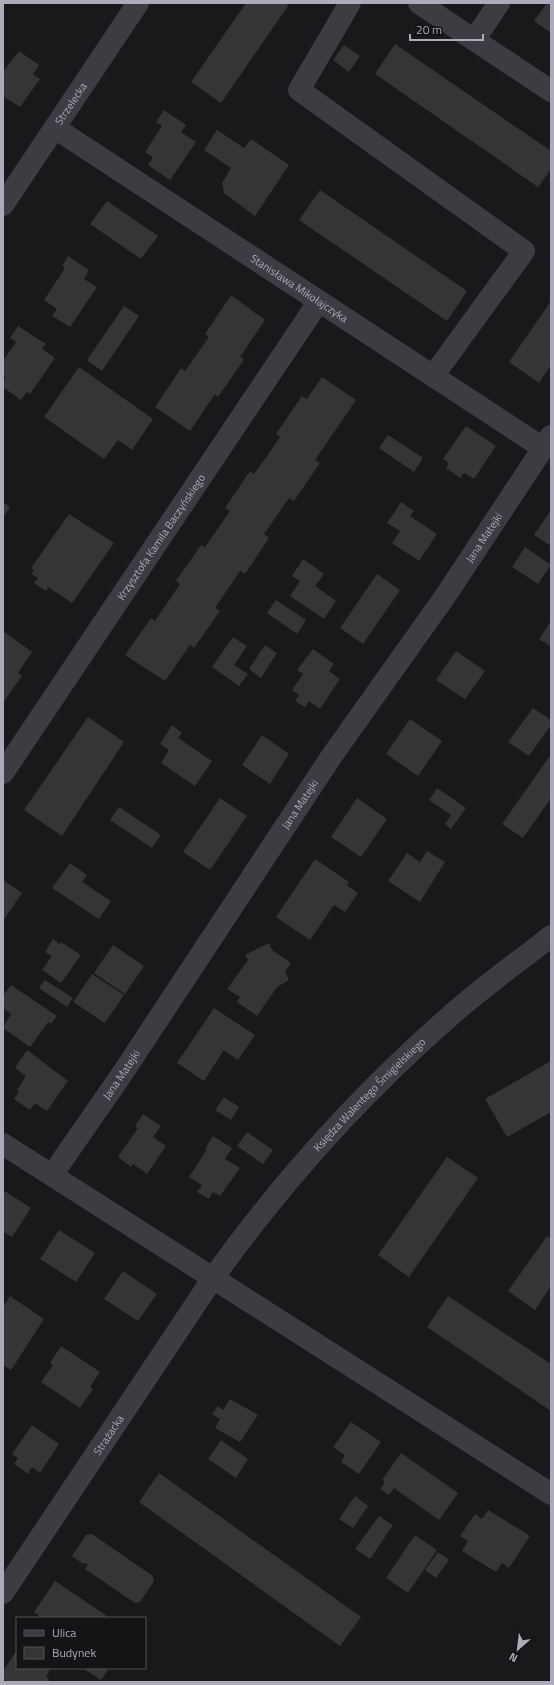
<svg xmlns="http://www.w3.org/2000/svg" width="554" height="1685" font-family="'Titillium Web',sans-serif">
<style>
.building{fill:#353437}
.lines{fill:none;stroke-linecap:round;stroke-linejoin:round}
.minor{stroke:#3c3c42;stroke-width:22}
.labels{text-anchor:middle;stroke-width:3;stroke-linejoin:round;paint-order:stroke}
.street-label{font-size:11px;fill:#ababbb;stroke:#141416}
</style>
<rect width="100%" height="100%" fill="#19191b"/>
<path class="building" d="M246 3H290L221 103 191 82Z
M547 3H551V33L534 21Z
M395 44 551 151V169L538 187 375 74Z
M344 45 360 56 349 72 333 60Z
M19 51 39 65 33 74 40 79 20 107 3 96V72Z
M164 110 186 125 181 132 196 142 170 180 148 165 153 157 145 152 162 126 156 122Z
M217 130 244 148 251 139 289 165 255 216 224 193 222 183 231 168 204 150Z
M320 190 467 291 447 321 299 220Z
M107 201 158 236 141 259 90 224Z
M68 256 89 270 84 279 97 287 70 327 52 316 57 309 44 300 65 268 62 266Z
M231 295 265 320 240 357 244 359 243 361 218 397 215 394 190 431 155 407 181 368 185 371 209 337 205 334Z
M551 301V365L539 383 509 362Z
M124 306 139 316 102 371 87 360Z
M18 326 46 344 42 349 55 358 30 394 27 392 21 400 3 387 5 377 3 375V361L16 342 10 338Z
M79 367 153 419 132 450 118 440 104 459 44 417Z
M322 377 356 400 315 460 320 463 294 501 289 498 264 534 269 538 245 574 240 571 215 608 220 611 194 648 190 645 165 681 125 655 151 618 155 621 180 584 176 581 201 545 205 547 230 511 225 508 250 471 254 474 267 456 280 437 276 434 302 396 307 399Z
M466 426 496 446 474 479 464 473 460 478 446 468 449 463 443 459Z
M388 435 423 458 414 472 379 448Z
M3 502 10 507 3 517Z
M401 502 414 511 410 516 437 534 419 561 392 543 400 531 387 523Z
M551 510V546L534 535Z
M69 514 114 543 72 603 48 587 46 591 34 583 38 578 31 574 34 570 31 568Z
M525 547 551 565 538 584 512 567Z
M303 559 324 574 315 586 336 601 324 619 290 596 300 581 292 576Z
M377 574 400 590 363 644 340 628Z
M276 600 306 620 297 634 267 613Z
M551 621V647L539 639Z
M3 631 32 652 18 673 22 676 3 703Z
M233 637 247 646 234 665 248 674 239 686 212 667Z
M265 645 277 653 261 678 249 669Z
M313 649 334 664 329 671 340 679 320 709 309 701 305 707 295 701 299 695 292 690 303 674 297 670Z
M456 651 485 671 465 699 436 680Z
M533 708 551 720V725L529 756 508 742Z
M88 717 124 742 62 836 24 810Z
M410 719 442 741 418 776 386 754Z
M172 725 182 733 178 738 212 761 195 786 161 763 169 750 160 744Z
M262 735 289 754 270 784 242 765Z
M551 754V798L523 838 502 824Z
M437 788 466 808 451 829 445 824 451 815 429 800Z
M220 798 247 816 210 870 183 852Z
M357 798 387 819 361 857 331 837Z
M119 807 161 835 152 848 110 820Z
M427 851 445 862 420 902 388 881 407 853 420 862Z
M315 859 349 882 347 885 358 893 345 912 334 905 310 940 276 917Z
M70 863 87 875 82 882 111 901 99 919 52 888Z
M3 880 22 893 3 921Z
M53 939 60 944 61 942 81 955 61 983 42 970 52 956 45 952Z
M269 943 272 950 291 963 285 972 289 980 277 987 257 1016 237 1002 240 997 227 989 248 960 245 955Z
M113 945 144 966 125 994 94 973Z
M92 974 124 995 105 1023 73 1002Z
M45 980 73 998 67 1007 39 988Z
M11 985 57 1016 51 1024 48 1022 30 1047 3 1028 11 1014 3 1008V996Z
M214 1008 255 1035 238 1060 224 1050 204 1081 177 1063Z
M27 1050 68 1081 47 1111 35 1103 30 1110 14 1099 19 1092 17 1090 26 1076 15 1068Z
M551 1061V1112L507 1137 485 1099Z
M224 1097 239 1107 231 1120 215 1110Z
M143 1114 161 1126 153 1137 166 1146 147 1174 133 1164 131 1167 118 1157 138 1128 135 1126Z
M247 1132 273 1150 263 1164 237 1146Z
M213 1136 232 1148 225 1159 240 1168 220 1196 213 1192 209 1199 197 1192 202 1185 189 1177 207 1149H205Z
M447 1157 478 1178 409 1277 378 1255Z
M3 1190 31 1208 12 1237 3 1232Z
M59 1230 95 1253 76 1282 40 1259Z
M547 1236 551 1239V1286L535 1310 508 1291Z
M123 1271 157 1294 138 1321 104 1299Z
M10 1296 44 1319 11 1370 3 1365V1307Z
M448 1296 551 1364V1411L427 1327Z
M61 1346 100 1372 90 1387 93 1389 80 1408 41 1382 53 1365 50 1363Z
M230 1399 258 1415 240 1442 215 1428 220 1419 212 1414 218 1406 223 1410Z
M351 1422 381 1442 359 1474 341 1462 345 1455 333 1447Z
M32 1425 59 1444 40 1473 32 1467 28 1474 14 1464 18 1458 12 1454Z
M221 1440 248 1459 236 1478 208 1459Z
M401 1453 458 1493 439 1520 394 1488 389 1495 380 1489 385 1482 382 1480Z
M159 1473 361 1617 340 1646 139 1502Z
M355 1496 368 1506 353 1528 339 1519Z
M488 1510 530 1536 509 1568 502 1563 496 1572 462 1551 468 1541 460 1536 475 1514 482 1519Z
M379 1516 393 1525 370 1559 355 1549Z
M92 1534 153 1576 154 1581 140 1602 135 1603 85 1569 88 1564 82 1563 72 1556 86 1535Z
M415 1535 437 1550 408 1593 386 1578Z
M438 1552 449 1560 436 1578 425 1570Z
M55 1581 107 1616 106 1618H42L34 1612Z
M17 1650V1668H51L46 1676 49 1679 48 1682H7L3 1679V1671Z
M82 1668H109L101 1680Z"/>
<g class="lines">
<g class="minor">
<path d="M350 3 299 90 524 251 433 376"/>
<path d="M419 3 551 91"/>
<path d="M474 40 499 3"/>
<path id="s1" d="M55 128 543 448"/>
<path id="s2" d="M3 205 138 3"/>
<path id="s3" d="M3 773 319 301"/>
<path d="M3 1144 551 1494"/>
<path id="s4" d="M52 1175 122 1074 331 757 446 595 551 436"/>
<path id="s5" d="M3 1593 213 1278C281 1183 361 1094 449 1017 481 988 517 963 551 936"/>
</g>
</g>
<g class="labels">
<g class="street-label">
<text dy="4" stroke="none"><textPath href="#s2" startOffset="122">Strzelecka</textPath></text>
<text dy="4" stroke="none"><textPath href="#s1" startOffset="292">Stanisława Mikołajczyka</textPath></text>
<text dy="4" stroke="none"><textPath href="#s3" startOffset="284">Krzysztofa Kamila Baczyńskiego</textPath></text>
<text dy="4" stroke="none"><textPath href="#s4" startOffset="770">Jana Matejki</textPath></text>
<text dy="4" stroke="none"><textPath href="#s4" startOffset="446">Jana Matejki</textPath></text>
<text dy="4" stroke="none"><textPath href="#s4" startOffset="122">Jana Matejki</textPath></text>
<text dy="4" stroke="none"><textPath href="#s5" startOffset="620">Księdza Walentego Śmigielskiego</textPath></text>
<text dy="4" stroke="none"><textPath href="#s5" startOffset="190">Strażacka</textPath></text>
</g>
</g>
<rect width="554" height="1685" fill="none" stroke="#ababbb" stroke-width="8"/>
<rect x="16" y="1617" width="130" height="52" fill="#141416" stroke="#505058"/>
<rect x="24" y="1630" width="20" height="6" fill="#3c3c42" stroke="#505058"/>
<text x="52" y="1637" font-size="12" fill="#ababbb">Ulica</text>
<rect x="24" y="1647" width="20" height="12" fill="#353437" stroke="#505058"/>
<text x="52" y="1657" font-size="12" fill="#ababbb">Budynek</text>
<g transform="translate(518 1649) rotate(208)" stroke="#141416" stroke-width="3" paint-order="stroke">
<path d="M0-3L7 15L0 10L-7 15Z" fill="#ababbb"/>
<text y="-6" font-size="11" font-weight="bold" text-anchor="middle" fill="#ababbb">N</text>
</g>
<path d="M410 34v6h73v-6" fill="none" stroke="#ababbb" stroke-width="2"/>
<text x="416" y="34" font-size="12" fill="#ababbb" stroke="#141416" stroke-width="3" paint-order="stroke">20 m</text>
</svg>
